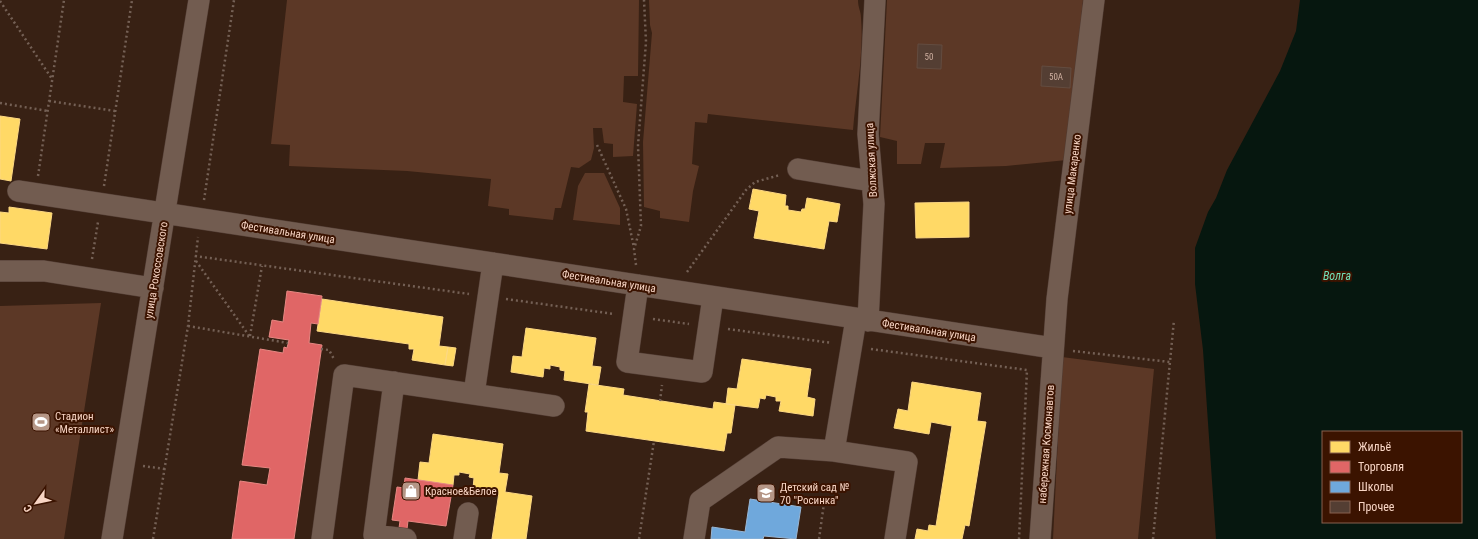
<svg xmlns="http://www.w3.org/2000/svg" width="1478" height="539" font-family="'Roboto Condensed',sans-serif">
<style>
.green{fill:#5c3826}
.water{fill:#06170f;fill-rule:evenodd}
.homes{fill:#ffd966;stroke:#fdd882}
.shops{fill:#e06666;stroke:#e78782}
.schools{fill:#6fa8dc;stroke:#98b6d5}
.building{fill:#543e33;stroke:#634c40}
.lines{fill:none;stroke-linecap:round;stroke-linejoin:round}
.minor-casing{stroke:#523d34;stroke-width:22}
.path{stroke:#746055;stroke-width:2.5;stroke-dasharray:2 3;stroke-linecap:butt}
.minor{stroke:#725c50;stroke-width:21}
.labels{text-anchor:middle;stroke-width:4;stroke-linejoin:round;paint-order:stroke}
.number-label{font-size:9px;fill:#cfafa0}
.street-label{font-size:11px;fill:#f8d5c4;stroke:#3b1300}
.poi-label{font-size:11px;fill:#f8d5c4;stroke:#3b1300;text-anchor:start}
.water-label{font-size:12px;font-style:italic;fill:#71dfb7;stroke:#3b1300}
</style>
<rect width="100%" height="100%" fill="#382114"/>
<path class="green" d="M287 0H639L638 76H624L623 102 637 104 633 156 613 157V144L604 143 602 128H593L594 148 591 160 579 168 571 167 561 208H555L553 220 509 215V209L488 206 491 179 407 171 289 166 290 145 271 144Z
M649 0H858C858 8 861 11 861 18 864 54 856 94 853 130L708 114 707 123 695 122 692 164 699 166 693 191 689 222 660 218V211L644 207 643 142 652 33 650 25Z
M887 0H1083L1067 160 1006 166 940 168 945 143H925L921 164H897V141L880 137Z
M585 173H604L620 208V225L573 220 578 186Z
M101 303 64 539H0V306Z
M1062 357 1154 369 1138 539H1053Z"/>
<path class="water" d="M1300 0H1478V539H1216L1203 350 1195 284V248L1208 212 1216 198 1227 170 1280 71 1296 31ZM1323 432H1461V522H1323Z"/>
<path class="homes" d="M0 116 20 119 11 181 0 179Z
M753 189 786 195 785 206H788V210L801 212 802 209H805L807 198 840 204 837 222 829 221 824 249 754 238 759 211 749 209Z
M969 202V237L916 238 915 203Z
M9 207 52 213 47 249 0 243V212L9 213Z
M322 299 443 317 439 346 448 347 445 365 412 360 414 349H409V344L317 331Z
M526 328 596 338 592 366 601 367 598 385 564 380 565 371 560 370V367L550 365V369L544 368 543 377 511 372 513 356 522 357Z
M448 347 456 348 453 366 445 365Z
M742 359 811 369 807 397 815 399 813 416 779 411 781 401H776V397L766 395 765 399 760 398 758 408 726 404 728 388 737 389Z
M912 382 981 393 977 421 986 422 969 526 965 525 962 539H915L917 529 928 531 929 525 936 526 952 426 931 422 929 434 894 428 898 409 908 411Z
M589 384 624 389 623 395 713 409 714 402 735 405 731 433H727L724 451 586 431 588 412H585Z
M433 434 503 444 499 473 508 474 505 492 532 496 526 539H492L499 492 473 488 474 478 469 477 470 474 459 472V475H454L453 485 418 480 420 462 429 463Z"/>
<path class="shops" d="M287 291 322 296 318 324 311 323 309 343 322 345 294 539H232L240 481 267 485 270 468 242 465 260 349 283 353 284 347 287 348 289 340 269 337 272 320 283 322Z
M405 478 453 485 446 526 408 521 407 529 399 528 400 521 392 520 397 487 404 488Z"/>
<path class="schools" d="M750 499 801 507 796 539 764 536 763 539H711L712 527 745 532Z"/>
<path class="building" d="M918 44 942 45 941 69 917 68Z
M1042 66 1071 68 1070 88 1041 86Z"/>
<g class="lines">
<defs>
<path id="minor" d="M798 169 871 181
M18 191 1053 348
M0 271H44L153 288
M638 285 627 362 702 372 713 297
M868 321 874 204 868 134 875 0
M394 382 374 535 406 539
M474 394 493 263
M834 451 856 319
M112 539 199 0
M322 539 344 375 554 406
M464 539 468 513
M694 539 700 501 778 447 834 451 907 462 895 539
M1040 539 1057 299 1094 0"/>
</defs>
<use href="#minor" class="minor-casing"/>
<path class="path" d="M0 1 52 79
M49 101 115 111
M0 103 48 111
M597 145 626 209 634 248
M38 176 64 0
M104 186 132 0
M204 200 234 0
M195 256 469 294
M92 259 98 222
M196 261 250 337
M636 265 634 249 641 226 638 145 646 42 644 0
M687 272 746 190 755 182 780 175
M506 299 614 314
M653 319 689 324
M188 326 288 343
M728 329 832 343
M250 336 262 266
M321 349 329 350 334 359
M871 349 1027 370 1019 539
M1073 351 1170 362
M660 401 662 385
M143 466 165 469
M153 539 188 326 198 237
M639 539 654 441
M819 539 825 496
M1153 539 1174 320"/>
<use href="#minor" class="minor"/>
</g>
<defs>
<symbol id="stadium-square" viewBox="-11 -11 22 22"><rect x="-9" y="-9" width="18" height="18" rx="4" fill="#b59686" stroke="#3b1300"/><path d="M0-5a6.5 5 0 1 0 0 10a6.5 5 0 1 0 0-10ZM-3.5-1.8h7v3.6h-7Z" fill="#fff"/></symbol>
<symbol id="shop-square" viewBox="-11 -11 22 22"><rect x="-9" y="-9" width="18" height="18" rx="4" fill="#b59686" stroke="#3b1300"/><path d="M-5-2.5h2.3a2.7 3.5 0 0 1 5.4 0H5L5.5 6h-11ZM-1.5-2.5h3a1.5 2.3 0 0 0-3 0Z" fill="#fff"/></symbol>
<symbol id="school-square" viewBox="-11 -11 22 22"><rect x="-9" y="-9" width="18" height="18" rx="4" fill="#b59686" stroke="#3b1300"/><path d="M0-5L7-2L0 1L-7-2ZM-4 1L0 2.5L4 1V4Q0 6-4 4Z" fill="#fff"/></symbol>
</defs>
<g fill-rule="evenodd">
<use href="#stadium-square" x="30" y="411" width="22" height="22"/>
<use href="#shop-square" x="400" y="480" width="22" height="22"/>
<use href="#school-square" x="755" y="482" width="22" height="22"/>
</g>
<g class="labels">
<g class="number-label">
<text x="929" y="60">50</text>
<text x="1056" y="80">50А</text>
</g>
<g class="street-label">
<text transform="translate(871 160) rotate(-93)" y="4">Волжская улица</text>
<text transform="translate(1072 174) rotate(-83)" y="4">улица Макаренко</text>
<text transform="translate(288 232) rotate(9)" y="4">Фестивальная улица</text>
<text transform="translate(156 270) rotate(-81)" y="4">улица Рокоссовского</text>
<text transform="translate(609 281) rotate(9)" y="4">Фестивальная улица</text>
<text transform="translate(929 330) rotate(9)" y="4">Фестивальная улица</text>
<text transform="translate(1046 444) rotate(-86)" y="4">набережная Космонавтов</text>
</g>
<g class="poi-label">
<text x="55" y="420">Стадион<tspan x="55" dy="13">«Металлист»</tspan></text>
<text x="780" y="491">Детский сад №<tspan x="780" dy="13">70 "Росинка"</tspan></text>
<text x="425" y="495">Красное&amp;Белое</text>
</g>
<g class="water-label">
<text x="1337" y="280">Волга</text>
</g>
</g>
<rect x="1322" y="431" width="140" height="92" fill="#3b1300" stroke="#87614e"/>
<rect x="1330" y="441" width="20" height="12" fill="#ffd966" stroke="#87614e"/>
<text x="1358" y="451" font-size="12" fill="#f8d5c4">Жильё</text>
<rect x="1330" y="461" width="20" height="12" fill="#e06666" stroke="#87614e"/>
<text x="1358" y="471" font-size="12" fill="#f8d5c4">Торговля</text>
<rect x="1330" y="481" width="20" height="12" fill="#6fa8dc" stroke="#87614e"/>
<text x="1358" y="491" font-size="12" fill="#f8d5c4">Школы</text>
<rect x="1330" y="501" width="20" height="12" fill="#543e33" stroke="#87614e"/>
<text x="1358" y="511" font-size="12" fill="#f8d5c4">Прочее</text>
<g transform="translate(36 503) rotate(237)" stroke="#3b1300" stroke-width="3" paint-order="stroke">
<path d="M0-3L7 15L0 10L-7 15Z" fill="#f8d5c4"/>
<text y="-6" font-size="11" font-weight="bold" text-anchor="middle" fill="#f8d5c4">С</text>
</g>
</svg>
